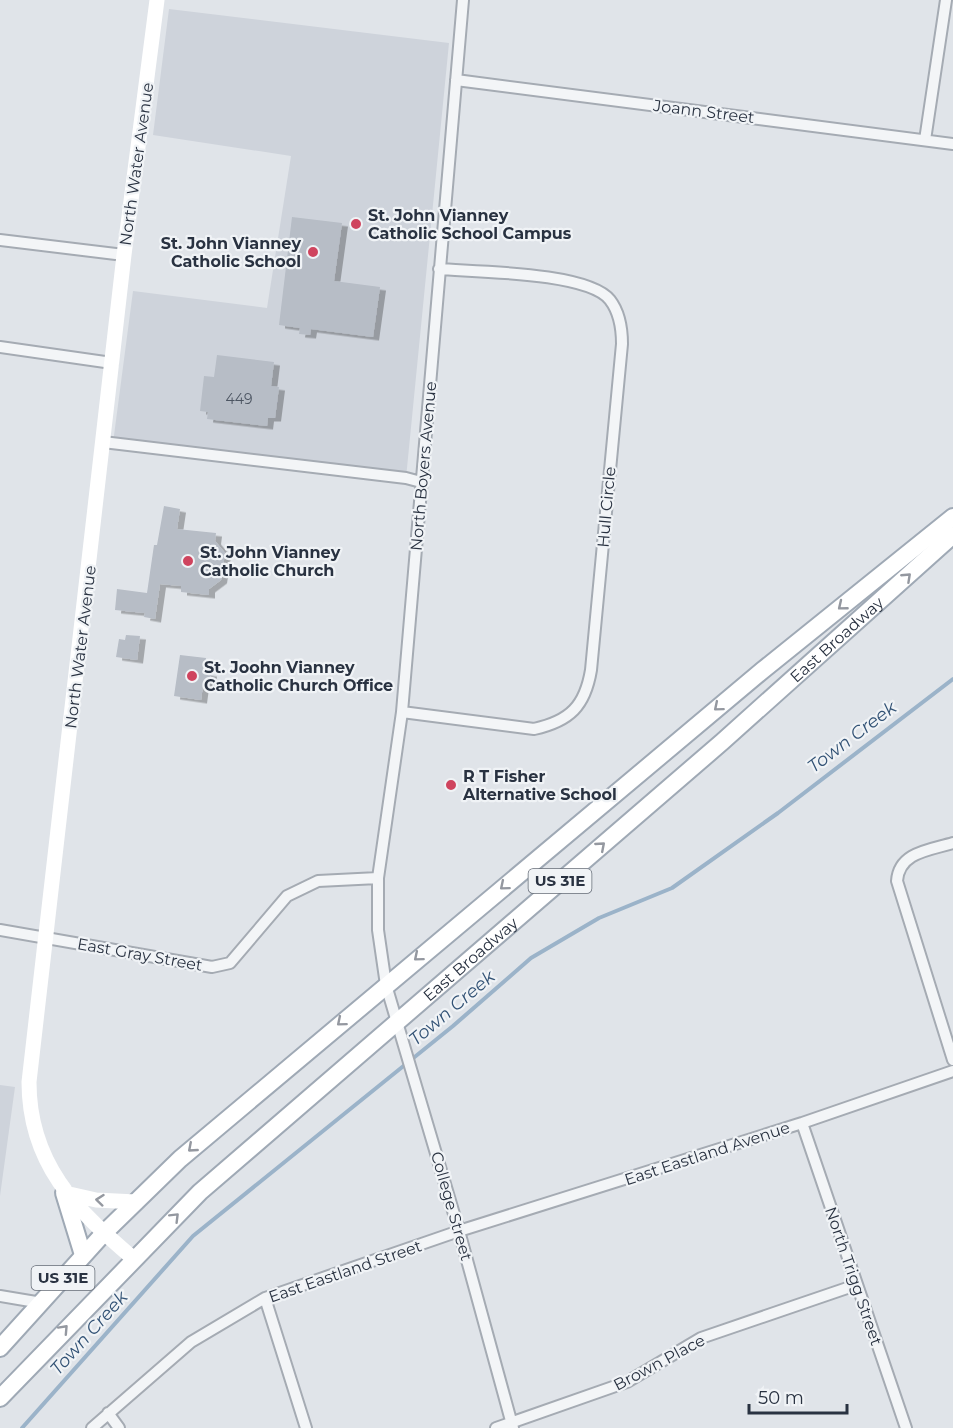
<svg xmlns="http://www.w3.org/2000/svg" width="953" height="1428" font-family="Montserrat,sans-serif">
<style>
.built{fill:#ced3db}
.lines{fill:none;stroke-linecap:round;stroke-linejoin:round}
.stream{stroke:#9bb3c9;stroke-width:4}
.building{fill:#b7bdc6;filter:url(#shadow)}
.minor-casing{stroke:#a5abb3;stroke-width:14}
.primary-casing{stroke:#9fa9b5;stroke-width:20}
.minor{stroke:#f3f5f7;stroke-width:10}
.secondary{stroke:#fff;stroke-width:15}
.primary{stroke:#fff;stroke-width:16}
.oneway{stroke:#9498a0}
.poi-dot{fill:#cf445e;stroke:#f0f3f6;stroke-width:2}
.labels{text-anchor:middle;stroke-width:4.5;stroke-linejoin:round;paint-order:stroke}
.number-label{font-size:14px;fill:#4c5562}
.shield{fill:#f0f3f6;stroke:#656c77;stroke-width:1.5}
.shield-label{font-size:15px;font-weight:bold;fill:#293241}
.street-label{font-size:16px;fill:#293241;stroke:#f0f3f6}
.poi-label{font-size:16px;font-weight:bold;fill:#293241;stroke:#f0f3f6;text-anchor:start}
.water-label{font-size:18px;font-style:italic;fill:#325275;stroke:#f0f3f6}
</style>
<defs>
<filter id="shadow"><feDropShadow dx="6" dy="3.5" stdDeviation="0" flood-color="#0004"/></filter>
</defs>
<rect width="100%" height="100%" fill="#e0e4e9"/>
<path class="built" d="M169 9 449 43 406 478 113 443 133 291 267 308 291 156 153 135Z
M0 1085 15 1087 0 1196Z"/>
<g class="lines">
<path class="stream" d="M22 1428 193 1236 453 1026 531 958 599 918 672 888 778 813 953 679"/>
</g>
<path class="building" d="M292 217 342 223 334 281 380 287 373 337 311 329 310 335 299 334 300 328 279 325Z
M217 355 274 362 271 386 279 387 275 418H268L267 426 207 419 208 412 200 411 204 376 214 377Z
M164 506 180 509 177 529 216 533 215 541 225 553 221 580 209 589V595L181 592V586L160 584 155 619 144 617 145 613 115 610 117 589 147 593 154 545H157Z
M126 635 140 636 137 660 116 657 119 639 125 640Z
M180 655 206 658 205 672 211 673 209 686 203 685 201 700 174 696Z"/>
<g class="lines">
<defs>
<path id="minor" d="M463 0 402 712 378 878V930L386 985 459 1231 513 1428
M456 80 953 144
M925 140 946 0
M0 240 124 255
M0 347 112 363
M103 442 406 478 421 482
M402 712 534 729C570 721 585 706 591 670L622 344C622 329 620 313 610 300 588 272 476 272 439 269
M953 843C930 850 899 852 897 881L953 1060
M0 930 212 967 230 963 287 896 318 881 378 878
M802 1123 906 1428
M0 1296 42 1303
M265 1298 306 1428
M108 1413 119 1428
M92 1428 191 1342 265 1298 459 1231 802 1123 953 1071
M496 1428 627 1382 701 1338 856 1285"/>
<g id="primary">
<path d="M64 1193 83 1255"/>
<path d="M0 1348 104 1233 180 1159 763 670 953 517"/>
<path id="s1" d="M0 1398 200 1192 722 742 953 535"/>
</g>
</defs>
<use href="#minor" class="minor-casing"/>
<use href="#primary" class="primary-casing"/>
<use href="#minor" class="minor"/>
<path class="secondary" d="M65 1193 96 1200 136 1202
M134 1259C75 1209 29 1163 29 1082L124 255 157 0"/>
<use href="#primary" class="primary"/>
</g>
<defs><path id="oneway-chevron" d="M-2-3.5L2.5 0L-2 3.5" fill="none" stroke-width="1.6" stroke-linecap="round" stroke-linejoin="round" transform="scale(1.5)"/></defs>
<g class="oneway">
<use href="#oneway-chevron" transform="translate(907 577) rotate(-43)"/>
<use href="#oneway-chevron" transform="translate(842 606) rotate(141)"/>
<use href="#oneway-chevron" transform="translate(718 707) rotate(140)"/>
<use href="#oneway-chevron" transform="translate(601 846) rotate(-41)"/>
<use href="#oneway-chevron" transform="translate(504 886) rotate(140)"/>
<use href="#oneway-chevron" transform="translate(418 957) rotate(140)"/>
<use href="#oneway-chevron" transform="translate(341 1022) rotate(140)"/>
<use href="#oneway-chevron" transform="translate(192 1148) rotate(139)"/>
<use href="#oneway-chevron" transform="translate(100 1200) rotate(-174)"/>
<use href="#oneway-chevron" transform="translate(175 1217) rotate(-45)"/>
<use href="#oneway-chevron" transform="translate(64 1329) rotate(-47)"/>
</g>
<g class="poi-dot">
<circle cx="356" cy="224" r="6"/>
<circle cx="313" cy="252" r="6"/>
<circle cx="188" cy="561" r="6"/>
<circle cx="192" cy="676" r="6"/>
<circle cx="451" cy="785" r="6"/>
</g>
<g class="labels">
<g class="number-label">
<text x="239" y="404">449</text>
</g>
<g class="shield">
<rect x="528.5" y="869" width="63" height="24" rx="4.5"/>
<rect x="31.5" y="1266" width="63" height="24" rx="4.5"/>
</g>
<g class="shield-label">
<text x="560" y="886">US 31E</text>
<text x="63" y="1283">US 31E</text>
</g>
<g class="street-label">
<text transform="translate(704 111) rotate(7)" y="6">Joann Street</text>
<text transform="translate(136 164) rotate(-82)" y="6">North Water Avenue</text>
<text transform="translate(423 466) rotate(-85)" y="6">North Boyers Avenue</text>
<text transform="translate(606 507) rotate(-85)" y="6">Hull Circle</text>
<text dy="6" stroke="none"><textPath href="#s1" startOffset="1130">East Broadway</textPath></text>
<text transform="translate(80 647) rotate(-83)" y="6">North Water Avenue</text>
<text transform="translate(140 954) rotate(10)" y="6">East Gray Street</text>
<text dy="6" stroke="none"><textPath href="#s1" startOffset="644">East Broadway</textPath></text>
<text transform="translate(707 1153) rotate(-18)" y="6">East Eastland Avenue</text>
<text transform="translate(452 1206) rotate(74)" y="6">College Street</text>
<text transform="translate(345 1271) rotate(-19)" y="6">East Eastland Street</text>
<text transform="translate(854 1276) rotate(71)" y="6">North Trigg Street</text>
<text transform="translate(659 1362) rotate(-28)" y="6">Brown Place</text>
</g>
<g class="poi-label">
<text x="368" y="221">St. John Vianney<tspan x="368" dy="18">Catholic School Campus</tspan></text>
<text x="301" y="249" text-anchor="end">St. John Vianney<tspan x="301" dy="18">Catholic School</tspan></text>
<text x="200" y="558">St. John Vianney<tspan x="200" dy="18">Catholic Church</tspan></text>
<text x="204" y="673">St. Joohn Vianney<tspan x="204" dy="18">Catholic Church Office</tspan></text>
<text x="463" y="782">R T Fisher<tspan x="463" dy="18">Alternative School</tspan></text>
</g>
<g class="water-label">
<text transform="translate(852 737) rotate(-37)" y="6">Town Creek</text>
<text transform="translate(452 1008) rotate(-40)" y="6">Town Creek</text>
<text transform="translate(89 1333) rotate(-48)" y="6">Town Creek</text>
</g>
</g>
<path d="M749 1404v9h98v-9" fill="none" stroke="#293241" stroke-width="3"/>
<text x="758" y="1404" font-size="18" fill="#293241" stroke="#f0f3f6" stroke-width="4.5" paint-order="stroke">50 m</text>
</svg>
